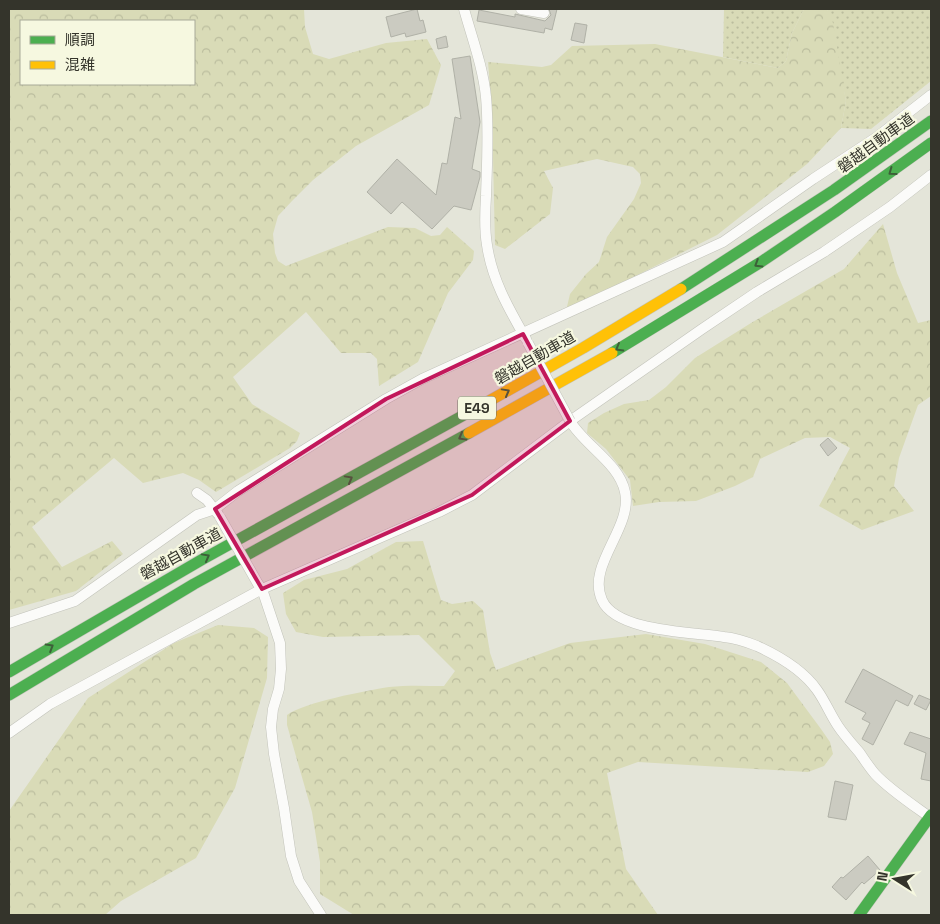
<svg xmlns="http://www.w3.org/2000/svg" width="940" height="924" font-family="'Space Grotesk','Noto Sans JP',sans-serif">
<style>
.grass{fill:url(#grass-dots)}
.forest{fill:url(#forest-crowns);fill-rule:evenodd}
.building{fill:#cbcbc1;stroke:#b0b1a7}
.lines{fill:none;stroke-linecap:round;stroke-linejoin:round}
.street-casing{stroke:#c2c3ba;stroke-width:11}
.fast-casing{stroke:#c2c3ba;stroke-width:12}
.slow-casing{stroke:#c2c3ba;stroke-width:12}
.street{stroke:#fbfbf9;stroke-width:10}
.fast{stroke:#4caf50;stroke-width:11}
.slow{stroke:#ffc107;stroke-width:11}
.street-bridge-casing{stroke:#c2c3ba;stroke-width:11;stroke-linecap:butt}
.street-bridge{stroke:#fbfbf9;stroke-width:10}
.oneway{stroke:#3c5f38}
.marked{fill:#c2185b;fill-opacity:0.2;stroke:#c2185b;stroke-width:4;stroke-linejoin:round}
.labels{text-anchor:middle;stroke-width:4.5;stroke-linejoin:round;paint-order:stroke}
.shield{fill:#f6f8e0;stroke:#6e6f61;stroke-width:1}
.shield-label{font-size:14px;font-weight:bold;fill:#34342b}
.street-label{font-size:15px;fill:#34342b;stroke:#f6f8e0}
</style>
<defs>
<pattern id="grass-dots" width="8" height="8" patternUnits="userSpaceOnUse" patternTransform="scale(1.25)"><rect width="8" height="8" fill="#d9dbb7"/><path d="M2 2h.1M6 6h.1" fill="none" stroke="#bbbd9e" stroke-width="1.8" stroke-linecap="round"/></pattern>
<pattern id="forest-crowns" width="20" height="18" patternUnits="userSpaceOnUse" patternTransform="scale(1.25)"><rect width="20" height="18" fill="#d9dbb7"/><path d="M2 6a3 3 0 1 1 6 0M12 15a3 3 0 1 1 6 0" fill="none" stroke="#bbbd9e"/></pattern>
</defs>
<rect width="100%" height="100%" fill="#e4e5d9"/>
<path class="grass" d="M724 9H804L792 33 786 61 778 68 723 57Z
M827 9H931V81L871 129 841 128 846 101Z"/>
<path class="forest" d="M9 9H304L305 27 313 54 329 59 386 43 427 39 441 65 429 105 356 146 313 180 292 201 278 216 273 234 275 253 278 261 286 266 388 227 415 228 431 236 440 235 447 227 474 251 473 260 448 293 418 362 379 386 377 359 371 353H341L306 312 233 377 252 404 300 433 297 441 290 448 216 492 199 480 183 473 143 483 114 458 32 527 62 567 112 541 123 554 76 591 9 610ZM194 21V84H21V21Z
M804 9H827L833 23 846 101 841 128 807 164 717 235 566 311 570 294 586 274 599 262 607 237 634 199 641 183 640 174 633 167 597 159 544 171 553 188 550 214 505 249 495 245 492 112 488 62 542 67 551 65 572 46 655 44 778 68 786 61 792 33Z
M883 224 897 273 918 323 931 320V396L918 405 899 458 894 486 914 511 862 530 819 506 850 448 830 437 805 438 760 459 753 477 735 486 696 501 659 502 633 506 630 480 606 449 587 433 588 423 604 413 624 404 649 400 666 387 695 358 751 323 844 269Z
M423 541 441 600 452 604 473 601 483 610 490 653 496 670 570 643 646 634 705 644 761 662 787 683 821 729 830 742 833 754 824 766 808 772 638 762 607 773 626 869 658 915H354L320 894V862L312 812 287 725V715C305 702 365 691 389 687 407 685 426 686 444 686L455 671 419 635 323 637 296 632 286 614 283 593 304 580 347 569 396 542Z
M218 625 254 628 268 637 267 678 235 788 196 858 121 901 105 915H9V811L88 698 174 643Z"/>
<path class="building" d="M417 9 420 21 423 20 426 32 406 37 405 33 391 37 386 17Z
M549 9H557L552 30 545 28 544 33 477 21 479 10 515 17V14L545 21 551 15Z
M575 23 587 25 584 43 571 40Z
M446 36 448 47 438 49 436 39Z
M470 56 480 122 472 169 480 172V177L471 210 454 206 432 229 402 202 391 214 367 192 397 159 436 195 442 163 447 164 455 117 461 119 452 59Z
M828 438 837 448 828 456 820 445Z
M863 669 913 696 908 706 896 700 873 745 862 739 870 723 862 719 866 713 845 702Z
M919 695 931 700 926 710 914 704Z
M910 732 931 739V781L921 779 926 753 904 744Z
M835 781 853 785 846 820 828 817Z
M868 856 880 870 864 884 862 882 846 900 832 887 841 877 843 878Z"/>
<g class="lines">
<defs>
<path id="street" d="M464 9C472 38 483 67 486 97 489 130 487 163 486 196 485 212 484 228 487 245 492 280 509 309 526 339
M521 9 544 13
M570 421C585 446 619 463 625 492 633 528 586 565 602 600 616 632 693 632 724 637 735 638 747 642 757 646 779 656 803 670 817 690 825 701 830 714 838 726 844 735 852 744 859 752 864 759 869 767 875 774 890 790 913 805 931 818
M197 493 207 500 218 514
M258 584 262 589 280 643 281 669 279 689 273 709 271 727 274 754 284 808 291 856 299 881 321 915
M9 623 75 601 197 515 215 509 238 491 386 399 422 379 723 242 813 179 877 137 931 95
M9 733 50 704 262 589 439 512 472 495 570 421 702 329 757 292 824 252 890 207 931 175"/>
<path id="fast" d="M681 289 834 190 931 121
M612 353 761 262 835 212 931 143
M9 672 203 559 482 405
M9 695 194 584 469 433
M859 915 931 815"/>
<path id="slow" d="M482 405 583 348 681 289
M469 433 612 353"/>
</defs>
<use href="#street" class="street-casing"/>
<use href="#fast" class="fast-casing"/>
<use href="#slow" class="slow-casing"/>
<use href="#street" class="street"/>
<use href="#fast" class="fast"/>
<use href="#slow" class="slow"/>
<defs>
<path id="street-bridge" d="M528 343 570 421
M220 517 258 584"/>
</defs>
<use href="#street-bridge" class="street-bridge-casing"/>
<use href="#street-bridge" class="street-bridge"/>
</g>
<defs><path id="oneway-chevron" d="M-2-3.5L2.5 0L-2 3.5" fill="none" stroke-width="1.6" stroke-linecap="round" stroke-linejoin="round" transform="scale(1.25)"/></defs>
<g class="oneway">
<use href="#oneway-chevron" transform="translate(892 172) rotate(144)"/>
<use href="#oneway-chevron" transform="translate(758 264) rotate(148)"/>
<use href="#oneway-chevron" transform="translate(619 348) rotate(150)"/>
<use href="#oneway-chevron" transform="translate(506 392) rotate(-29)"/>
<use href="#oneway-chevron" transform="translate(462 437) rotate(151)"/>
<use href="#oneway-chevron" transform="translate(349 479) rotate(-29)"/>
<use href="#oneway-chevron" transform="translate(206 557) rotate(-29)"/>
<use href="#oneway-chevron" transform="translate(50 647) rotate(-31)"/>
</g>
<path class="marked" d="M523 334 570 421 472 495 262 589 215 509 386 399Z"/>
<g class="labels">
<rect class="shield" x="458" y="396.5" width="38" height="23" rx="4"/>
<g class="shield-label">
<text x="477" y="413">E49</text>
</g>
<g class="street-label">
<text transform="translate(876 143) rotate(-36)" y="5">磐越自動車道</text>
<text transform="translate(535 358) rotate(-30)" y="5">磐越自動車道</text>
<text transform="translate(181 554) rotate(-29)" y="5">磐越自動車道</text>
</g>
</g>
<rect width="940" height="924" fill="none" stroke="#34342b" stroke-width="20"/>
<rect x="20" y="20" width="175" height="65" fill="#f6f8e0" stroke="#a8aa98"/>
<rect x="30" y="36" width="25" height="8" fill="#4caf50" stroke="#a8aa98"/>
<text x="65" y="45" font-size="15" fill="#34342b">順調</text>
<rect x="30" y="61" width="25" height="8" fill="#ffc107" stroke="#a8aa98"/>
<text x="65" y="70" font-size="15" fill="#34342b">混雑</text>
<g transform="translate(895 879) rotate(281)" stroke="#f6f8e0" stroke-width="4" paint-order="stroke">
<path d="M0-4L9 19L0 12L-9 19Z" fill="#34342b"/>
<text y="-8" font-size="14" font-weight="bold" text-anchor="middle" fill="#34342b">N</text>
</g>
</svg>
